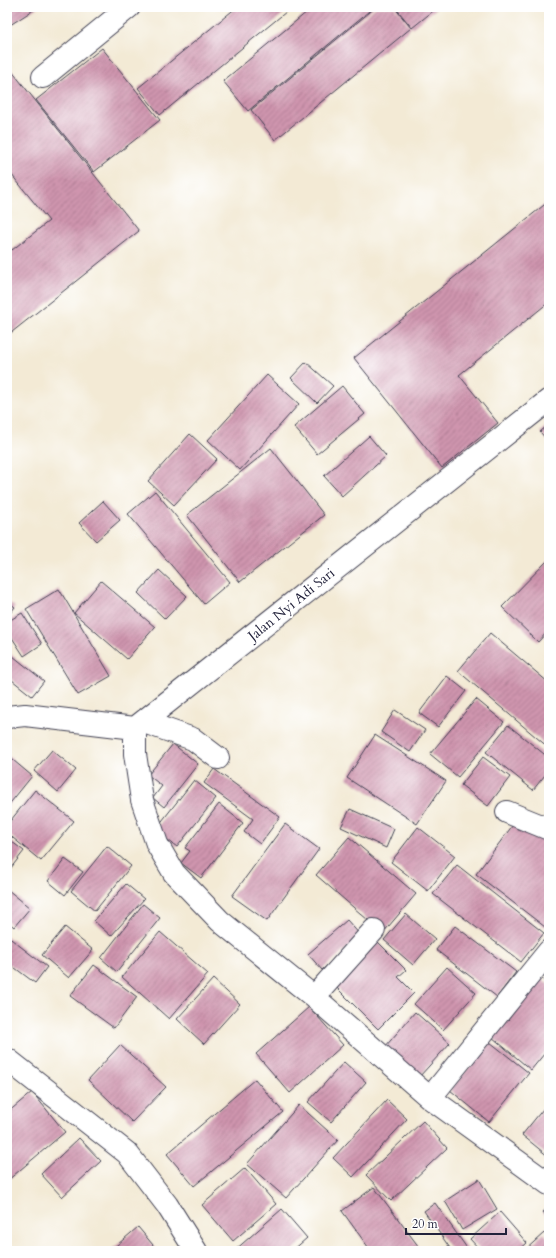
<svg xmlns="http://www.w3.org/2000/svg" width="556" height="1258" font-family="Cardo,serif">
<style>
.building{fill:url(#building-hatch)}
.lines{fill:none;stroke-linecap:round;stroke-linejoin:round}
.minor-casing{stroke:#414052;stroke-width:24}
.minor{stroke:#fff;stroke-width:22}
.labels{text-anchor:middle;stroke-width:3.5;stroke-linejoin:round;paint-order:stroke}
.street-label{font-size:14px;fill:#22223b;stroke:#fff}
</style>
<defs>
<pattern id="building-hatch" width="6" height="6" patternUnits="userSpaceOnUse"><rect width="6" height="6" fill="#cf94ae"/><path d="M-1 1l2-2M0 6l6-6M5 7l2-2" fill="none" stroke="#a8788f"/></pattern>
</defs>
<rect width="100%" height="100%" fill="#fff"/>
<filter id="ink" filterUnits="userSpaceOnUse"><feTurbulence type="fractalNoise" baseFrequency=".025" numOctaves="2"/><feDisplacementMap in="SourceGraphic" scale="8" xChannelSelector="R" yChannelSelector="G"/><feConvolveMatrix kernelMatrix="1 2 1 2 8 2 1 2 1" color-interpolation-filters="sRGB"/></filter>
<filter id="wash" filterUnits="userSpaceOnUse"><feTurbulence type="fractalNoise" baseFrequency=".012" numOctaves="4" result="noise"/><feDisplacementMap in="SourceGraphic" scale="16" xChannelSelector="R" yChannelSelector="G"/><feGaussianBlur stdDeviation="0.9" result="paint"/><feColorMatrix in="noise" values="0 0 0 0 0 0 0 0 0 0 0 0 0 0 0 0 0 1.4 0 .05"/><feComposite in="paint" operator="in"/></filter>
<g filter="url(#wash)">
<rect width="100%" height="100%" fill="#f3ead5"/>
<g id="blocks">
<path class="building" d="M7 7H38L7 27Z
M237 7H292L160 115 138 88Z
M313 7H374L248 111 223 81Z
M376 7H394L411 28 275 140 251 110Z
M395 7H438L412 28Z
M102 48 160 120 94 172 36 100Z
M7 65 139 231 7 336V244L12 250 49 221 7 169Z
M549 201V302L459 375 498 423 442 468 354 358Z
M306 362 333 386 317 403 291 378Z
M267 375 299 404 240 470 208 440Z
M342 386 365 414 317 454 294 427Z
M549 424V442L540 432Z
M190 434 217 459 174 505 148 481Z
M369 436 386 456 342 496 324 476Z
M271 448 324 515 240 582 187 515Z
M155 491 230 582 204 604 128 514Z
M103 501 120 520 96 541 79 523Z
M549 559V630L538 642 502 607Z
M159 570 187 596 165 619 138 593Z
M101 581 155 627 127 659 74 613Z
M59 589 111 676 78 695 26 609Z
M7 601 15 607 7 617Z
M22 613 42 644 24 656 7 630V622Z
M490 633 549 683V748L458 671Z
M8 652 44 681 32 696 7 676Z
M447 676 466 691 438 727 419 713Z
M476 699 504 722 458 777 430 754Z
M395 710 425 730 410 752 381 732Z
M508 725 549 758V770L533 790 486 752Z
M375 735 446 781 417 824 347 778Z
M173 744 198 764 164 807 153 798 162 786 148 775Z
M52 750 76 770 58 792 34 771Z
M7 755 32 776 7 807Z
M483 757 510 777 488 806 461 785Z
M214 769 280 817 260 844 244 832 253 819 204 783Z
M194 780 216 798 177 847 155 830Z
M35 790 74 821 41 861 7 833V825Z
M219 804 243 823 201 878 181 863 190 851 185 848Z
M350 809 394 829 386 848 341 827Z
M519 817 549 840V922L545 927 476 874Z
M285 824 319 849 267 921 232 896Z
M418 827 455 856 428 891 391 862Z
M349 837 416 894 383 933 316 875Z
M7 838 24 851 7 873Z
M107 846 131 866 95 911 71 891Z
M65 859 83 872 65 895 48 881Z
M457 865 544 933 521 962 433 894Z
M126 884 144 899 111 936 94 921Z
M7 889 30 908 14 927 7 921Z
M143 904 160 918 117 972 101 958Z
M406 914 435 939 413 965 384 940Z
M347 920 361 936 322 970 308 954Z
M455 926 516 972 497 997 436 950Z
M65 927 93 950 69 978 42 955Z
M160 932 208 974 169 1019 122 977Z
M7 936 47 967 35 983 7 962Z
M377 941 406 970 398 977 414 993 378 1029 334 985Z
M94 965 137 997 114 1028 70 996Z
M447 967 476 993 443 1030 414 1004Z
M541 978 549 985V1048L531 1070 492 1037Z
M213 979 240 1004 204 1044 177 1019Z
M309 1007 343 1045 290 1093 256 1054Z
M415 1012 450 1043 419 1077 385 1047Z
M490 1042 529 1073 489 1122 450 1090Z
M120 1045 166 1087 132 1122 88 1080Z
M344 1062 366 1082 331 1122 308 1102Z
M255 1079 283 1112 194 1186 167 1154Z
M32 1092 65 1132 7 1181V1113Z
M387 1100 407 1119 353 1177 333 1158Z
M548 1103 549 1104V1157L522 1135Z
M299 1105 338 1140 286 1198 247 1164Z
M423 1121 447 1148 391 1201 366 1175Z
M79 1138 101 1161 62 1197 41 1174Z
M245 1168 276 1204 233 1241 202 1205Z
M479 1179 497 1209 462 1230 445 1201Z
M374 1187 422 1251H371L342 1211Z
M435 1203 469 1251H452L424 1211Z
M549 1206V1219L543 1212Z
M282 1209 307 1238 292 1251H234Z
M500 1212 527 1243 518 1251H481L470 1239Z
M138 1227 158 1251H110Z
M544 1233 549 1239V1251H524Z"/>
</g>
</g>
<g filter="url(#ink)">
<use href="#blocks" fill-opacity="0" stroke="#414052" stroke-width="1"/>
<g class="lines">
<defs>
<path id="minor" d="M43 77 129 7
M7 717 25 715 135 728 549 400
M144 722 193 739 218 758
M135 728V754L142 800 157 844 174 873 220 921 314 997 430 1098 549 1184
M507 812 549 829
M314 997 374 930
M7 1059 127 1153 167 1205 196 1251
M430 1098 549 951"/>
</defs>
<use href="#minor" class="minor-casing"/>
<use href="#minor" class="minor"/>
</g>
</g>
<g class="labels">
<g class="street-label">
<text transform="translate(291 604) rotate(-39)" y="5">Jalan Nyi Adi Sari</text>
</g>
</g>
<rect width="556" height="1258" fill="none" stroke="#fff" stroke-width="24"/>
<path d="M406 1228v6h100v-6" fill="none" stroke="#22223b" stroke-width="2"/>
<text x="412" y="1228" font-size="12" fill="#22223b" stroke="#ffffff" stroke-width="3" paint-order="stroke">20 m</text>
</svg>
